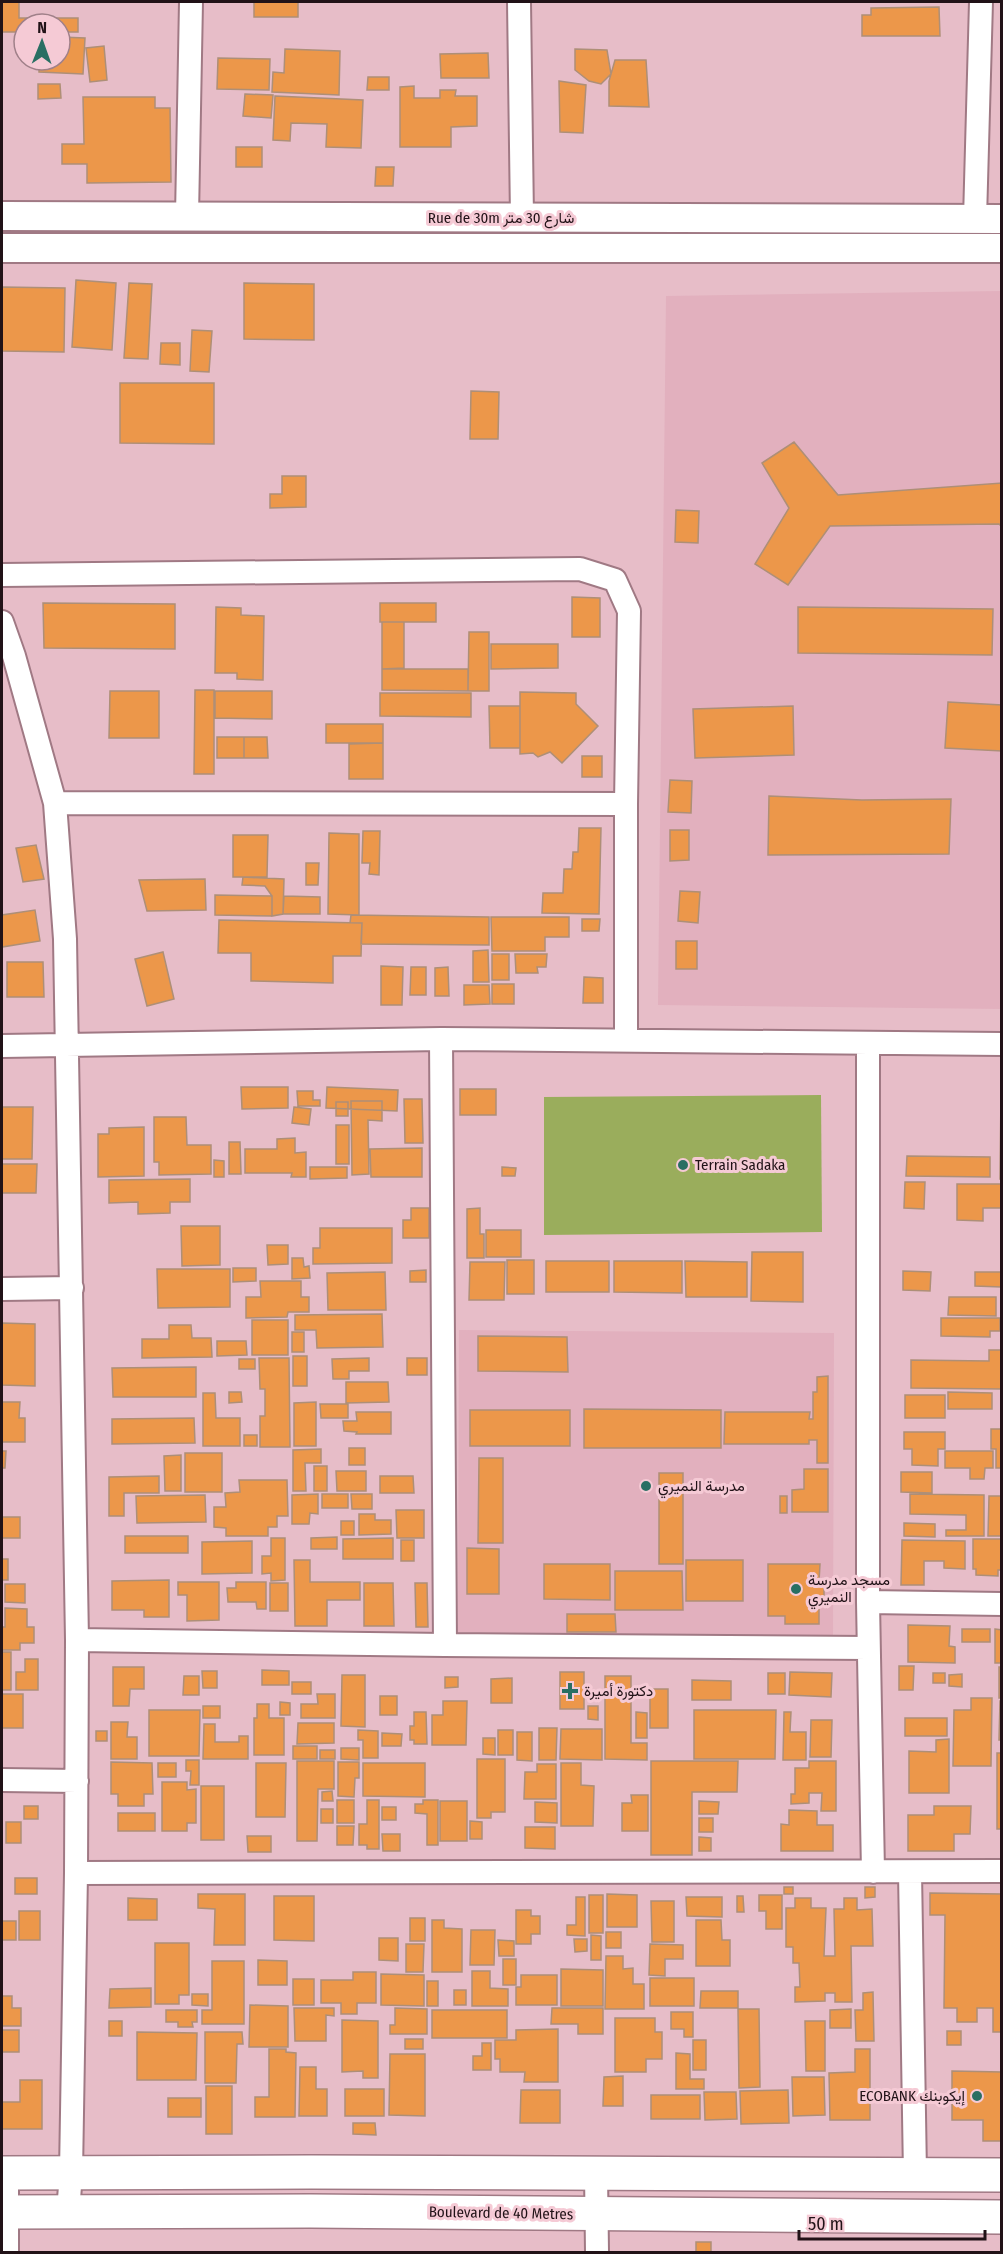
<svg xmlns="http://www.w3.org/2000/svg" width="1003" height="2254" font-family="'Fira Sans Condensed',Vazirmatn,sans-serif">
<style>
.built{fill:#e2b0be}
.green{fill:#9aad5c}
.building{fill:#ec974a;stroke:#ae8f77;stroke-width:1.5}
.lines{fill:none;stroke-linecap:round;stroke-linejoin:round}
.minor-casing{stroke:#a07984;stroke-width:26}
.tertiary-casing{stroke:#a07984;stroke-width:32}
.primary-casing{stroke:#a07984;stroke-width:36}
.minor{stroke:#fff;stroke-width:22}
.tertiary{stroke:#fff;stroke-width:28}
.primary{stroke:#fff;stroke-width:33}
.poi-dot{fill:#296f63;stroke:#f5cad5;stroke-width:2}
.labels{text-anchor:middle;stroke-width:6;stroke-linejoin:round;paint-order:stroke}
.street-label{font-size:15px;fill:#211217;stroke:#f5cad5}
.poi-label{font-size:15px;fill:#211217;stroke:#f5cad5;text-anchor:start}
</style>
<rect width="100%" height="100%" fill="#e7bdc8"/>
<path class="built" d="M1001 291V1009L658 1005 666 296Z
M459 1330 834 1333 833 1639H458Z"/>
<path class="green" d="M821 1095 822 1232 544 1235V1097Z"/>
<path class="building" d="M2 2H19V18H78V32H60V24H24V32H2Z
M254 2H298V17H254Z
M939 7 940 36H862V15H871V8Z
M60 37 85 38 83 74 39 72V60H60Z
M104 46 107 80 90 82 86 48Z
M285 49 340 51 339 95 272 92 273 72 284 73Z
M575 49 607 50 611 74 601 84 589 81 575 70Z
M488 53 489 78H441L440 54Z
M218 58 270 59 269 90 217 89Z
M615 60H646L649 107 609 106V81Z
M368 77H389V90H367Z
M559 81 586 85 583 133 560 132Z
M38 84H60L61 98 38 99Z
M414 86V98H440V90H456L455 96H477V126L451 127V147H400V87Z
M245 94 273 95 271 118 243 116Z
M275 96 363 100 361 148 326 147 327 124 291 123 290 141 273 140Z
M83 97H155V108H170L171 182 87 183V164H62V144H84Z
M236 147H262V167H236Z
M376 167H394L393 186H375Z
M76 280 116 283 112 350 72 347Z
M129 283 152 284 148 359 124 358Z
M244 283 314 284V340L244 339Z
M2 287 65 288 64 352 2 351Z
M192 330 212 331 209 372 190 371Z
M161 343H180V365L160 364Z
M120 383H214V444L120 443Z
M471 391 499 392 498 439H470Z
M794 442 838 495 1002 483V527L999 524 830 526 788 585 755 564 789 508 762 463Z
M282 476H306V507L270 508V494H282Z
M676 510 699 511 698 543 675 542Z
M572 597 600 598V637H572Z
M43 603 175 604V649L44 648Z
M380 603H436V622H380Z
M216 607 241 608V615L264 616 263 680 237 679V673H215Z
M798 607 993 609 992 655 798 653Z
M382 622H404V668L382 669Z
M469 632H489V691H468Z
M491 644H558V668L491 669Z
M382 669H468V691L382 690Z
M195 690H214V774H194Z
M110 691H159V738H109Z
M215 691H272V719L215 718Z
M520 692 576 693V704L598 726 562 763 550 752 538 757 533 753 520 754Z
M380 693H471V717L380 716Z
M948 702 1002 705V751L945 748Z
M489 706H520V748H490Z
M793 706 794 755 695 758 693 709Z
M326 724H383V743H326Z
M217 737H244V758H217Z
M244 737H267L268 758H244Z
M383 743V779H349V744Z
M582 756H602V777H582Z
M670 780 692 781 691 813 668 812Z
M769 796 862 800 951 799 949 854 768 855Z
M579 828H601L599 914 542 913 543 893H563L564 869H572L573 852H578Z
M670 830H689V860L670 861Z
M363 831H380L379 875 369 874 370 863H362Z
M329 833 359 834V915L328 914Z
M233 835H268L267 877H233Z
M36 845 44 879 23 882 16 848Z
M306 863H319L318 885H306Z
M243 877 284 879 283 914 272 916V896L265 886 242 885Z
M205 879 206 910 147 911 139 880Z
M680 891 700 892 698 923 678 921Z
M215 895 272 896V916L215 915Z
M284 896 320 897V914H283Z
M35 910 40 941 2 947V915Z
M351 915 489 917V945L361 944 362 923H350Z
M491 917H569V937H545V951H492Z
M582 919H600L599 931H582Z
M219 920 362 923 361 956H333V983L251 981V953H218Z
M676 941H697V969H676Z
M488 950 489 982H473V951Z
M163 952 174 999 147 1006 135 959Z
M492 954H509V980H492Z
M515 954H547L546 967H537L538 973H516Z
M7 962H43L44 997H7Z
M381 966 403 967 402 1005H381Z
M411 967H426V995H410Z
M448 967 449 996H435V968Z
M584 977 603 978V1003H583Z
M492 984H514V1004H492Z
M464 985H489L490 1004 464 1005Z
M241 1087H288V1108L242 1109Z
M327 1087 398 1090 397 1111 326 1108Z
M460 1089H496V1115H460Z
M297 1091H313V1100H320V1106H298Z
M1001 1094H1002V1179H1000Z
M404 1099H422L423 1143H405Z
M351 1101H382V1121L368 1120 369 1174 352 1175Z
M336 1102H348V1116H336Z
M2 1107H33L32 1159H2Z
M294 1107 311 1109 309 1125 292 1123Z
M154 1117H186L187 1145H211V1174L159 1175V1162H154Z
M336 1125H349V1164H336Z
M144 1127V1176L98 1177V1134H109V1128Z
M295 1138V1153L306 1152V1177H291L292 1173H245V1149H277V1139Z
M229 1142H240L241 1174H229Z
M422 1148V1177H371L370 1149Z
M907 1156 990 1157V1177L906 1176Z
M214 1160 224 1161V1177H214Z
M2 1164H37L36 1193H2Z
M310 1167H347V1178L310 1179Z
M502 1167 516 1168 515 1176H502Z
M190 1179V1202H170V1213L138 1214V1202L109 1203V1180Z
M905 1182H925L924 1209 904 1208Z
M957 1184H1002V1208H983V1221L957 1220Z
M411 1208H429V1238H403V1220H411Z
M480 1208V1234H484V1258H467V1209Z
M181 1226H220V1265L182 1266Z
M320 1228H392V1263L313 1264V1248H320Z
M486 1230H521V1257H486Z
M267 1245H288V1264L268 1265Z
M752 1252H803V1302L751 1301Z
M292 1258H303L304 1267 309 1266 310 1278 292 1279Z
M507 1260H534V1294H507Z
M546 1261H609V1292H546Z
M614 1261H682V1293L614 1292Z
M685 1261 747 1262V1297H686Z
M470 1262H505L504 1300H469Z
M233 1268H256V1281L233 1282Z
M157 1269H230V1307L158 1308Z
M426 1270V1282H410V1271Z
M903 1271 931 1272 930 1291 903 1290Z
M385 1272 386 1310H328L327 1273Z
M975 1272H1001V1287L975 1286Z
M260 1281H301V1297H309V1312H288L287 1317 246 1318V1297H261Z
M949 1297H996V1316L948 1315Z
M382 1314 383 1347 317 1348 316 1330H295V1315Z
M941 1318H1000V1331H990V1337L941 1336Z
M252 1320H288V1355H252Z
M2 1323 35 1324V1386L2 1385Z
M169 1325H191L192 1338H211L212 1357 142 1358V1339H169Z
M292 1332H304V1352H292Z
M478 1336 567 1337 568 1372 478 1371Z
M217 1341H246L247 1355 217 1356Z
M989 1350H1002V1389L911 1388V1360L989 1361Z
M293 1356H307V1386H293Z
M259 1358H289L290 1447H260V1416H265V1389H260Z
M369 1358V1371H349V1379H333L332 1359Z
M407 1358H427V1375H407Z
M239 1359H255V1369H239Z
M196 1367V1397H113L112 1368Z
M828 1376V1463H817V1440H809V1444H724L725 1412H810L809 1419H813V1392H817V1377Z
M346 1382H388L389 1402 346 1403Z
M229 1392H241L242 1402 229 1403Z
M948 1392 992 1393V1409H948Z
M203 1393H215L216 1418H240V1446H203Z
M905 1395H945V1418H905Z
M2 1402H20L19 1418H25V1442H2Z
M316 1402V1446H294V1403Z
M320 1404H348V1418H321Z
M584 1409 721 1410V1448H584Z
M470 1410H570V1446H470Z
M356 1412H391V1434H356L357 1432 344 1431 343 1421H357Z
M194 1418 195 1443 112 1444V1419Z
M991 1429H1002V1481L1001 1468H996V1449H991Z
M904 1432H945V1449H938V1466L912 1465V1449H904Z
M244 1435H257V1446H244Z
M349 1448H365V1465H349Z
M321 1449V1463H305L306 1491H293V1450Z
M2 1451H6L5 1468H2Z
M945 1451H993V1468H985L984 1479H970V1468H945Z
M185 1453H222V1492H185Z
M181 1455V1491H165L164 1456Z
M479 1458H503V1543H478Z
M314 1466H327V1491H314Z
M804 1469H828V1512H792V1490L804 1489Z
M336 1471H366V1491H337Z
M901 1472H932V1493L901 1492Z
M659 1473H683V1564H659Z
M159 1476V1493H124V1516H109V1477Z
M380 1476H413L414 1493H380Z
M239 1480H287L288 1516H277V1527H268V1536H226V1528L214 1527V1507H226L225 1493 240 1492Z
M318 1494V1514L310 1513 309 1524H292V1495Z
M322 1494H348V1508H322Z
M351 1494H372V1509H352Z
M910 1494 984 1495V1536H946V1530H966V1515L910 1514Z
M205 1495 206 1522 137 1523 136 1496Z
M780 1496H787V1513H780Z
M989 1496H1002V1536H988Z
M396 1510H424V1538H397Z
M359 1514H375V1520H391V1534L359 1535Z
M2 1517H20V1538H2Z
M341 1521H354V1535H341Z
M904 1523 935 1524V1537L904 1536Z
M125 1536H188V1553H125Z
M337 1537V1549H311V1538Z
M271 1538H285V1580L271 1581V1573L262 1574V1556H271Z
M393 1538V1559H343V1539Z
M973 1539H1002V1570H998V1576L976 1575V1569H973Z
M401 1540H414V1561H401Z
M902 1540 965 1541V1569L944 1568V1561H924V1585H901Z
M252 1541V1573L202 1574V1542Z
M467 1548 499 1549V1594H467Z
M2 1559H8V1580H2Z
M294 1560H310V1582H360V1600H327V1626H295Z
M686 1560H743V1601H686Z
M544 1564H610V1600L544 1599Z
M768 1564H820L819 1582H824V1596L819 1597V1624H785V1616H768Z
M615 1571H682L683 1610H615Z
M169 1580V1617H144V1610H112V1581Z
M178 1582H219V1620L187 1621V1595H178Z
M236 1582H266V1609H257L256 1602H228L227 1588H236Z
M270 1583H288V1611H270Z
M364 1583H393L394 1626H364Z
M415 1583H427L428 1627H416Z
M5 1584H25V1603L5 1602Z
M5 1608 27 1609V1627H34V1643H20V1650H2V1627H5Z
M567 1614H615L616 1632H567Z
M908 1625 950 1626 949 1646 955 1647V1663L908 1662Z
M962 1629H990V1642H962Z
M995 1629 1002 1630V1663H995Z
M2 1652H11V1690H2Z
M25 1659H38V1690H16V1672H25Z
M899 1666H914L913 1690H899Z
M113 1667H144V1689H130L129 1706H113Z
M999 1667H1002V1698H999Z
M262 1670 289 1671V1685H262Z
M202 1671H217V1688H203Z
M560 1672H584V1709H560Z
M790 1672 832 1673 831 1697 789 1695Z
M768 1673H785V1694H768Z
M933 1673H945V1683H933Z
M962 1674V1687L949 1686V1675Z
M342 1675H365V1727L341 1726Z
M184 1676H199V1695H183Z
M605 1676H631V1743H647V1760L605 1759Z
M445 1677H458V1687L445 1688Z
M512 1678V1703H491V1679Z
M692 1680 731 1681V1700H692Z
M292 1682H311V1694H292Z
M650 1689H668V1728H650Z
M2 1694H23V1728H2Z
M317 1694H335V1718H301V1704H318Z
M380 1696H397V1715H380Z
M971 1698H992L991 1766H953L954 1710H971Z
M443 1701H467L466 1745H432V1715H443Z
M1000 1701H1002V1740H999Z
M280 1702 290 1703V1715H280Z
M257 1704H269V1718H284V1755H254V1718H257Z
M203 1706H220V1718H203Z
M588 1706H598V1720L588 1719Z
M149 1710H200L199 1756H149Z
M694 1710H776L775 1759H694Z
M414 1712H426L427 1744H414V1740H410V1726H414Z
M636 1712 647 1713V1738H636Z
M784 1712H791L790 1732H806V1760H783Z
M905 1718H947V1736H905Z
M811 1720H832L831 1757H810Z
M111 1722H128L127 1737H137V1759H111Z
M298 1723H334V1743L297 1744Z
M204 1724H215V1742H239V1736H248V1759H203Z
M539 1728H557L556 1760H539Z
M561 1729H602V1760L560 1759Z
M358 1730 378 1731V1758H363V1740H358Z
M498 1730H513V1755H498Z
M96 1731H107V1741H96Z
M517 1732H532V1761L517 1760Z
M382 1733 402 1734 401 1746H382Z
M483 1738H495V1755L483 1754Z
M949 1739V1793H909V1751L936 1752V1740Z
M293 1746H317V1759H293Z
M341 1748H359V1760L341 1759Z
M320 1750H335V1759H320Z
M997 1753H1002V1829H997Z
M477 1759H505V1812H491V1818H477Z
M186 1760H199V1785H190L191 1771H186Z
M297 1761H334V1789H318L317 1841H297Z
M651 1761H738L737 1792H692V1855H651Z
M809 1761H836V1811H821L822 1793H809V1803L791 1804V1794H795V1768H809Z
M111 1762 152 1763 153 1794H144V1806H118V1794H111Z
M338 1762H359V1778H355L354 1797 338 1796Z
M158 1763H176V1777H158Z
M256 1763H286L285 1817H256Z
M363 1763H425V1797L363 1796Z
M561 1763H581V1785L594 1786 593 1826H561Z
M537 1764H556V1799H524L525 1772H537Z
M162 1782H187V1790L196 1789V1823H187V1831H162Z
M201 1786H224V1840H201Z
M332 1791 333 1801H322V1792Z
M631 1795H648V1831H622V1803H632Z
M337 1800H354V1823H337Z
M367 1800H379V1849H367V1845H359V1824H367Z
M423 1800H438V1845H427V1814L415 1813V1804H423Z
M440 1801H467V1841H440Z
M699 1801 719 1802 718 1814H699Z
M535 1802 557 1803V1823L535 1822Z
M24 1806H38V1819H24Z
M934 1806H971L970 1834H954V1851H908V1815H934Z
M382 1807H396V1820H382Z
M321 1809H333V1823H321Z
M789 1810 817 1811V1825H833V1851H781V1824L789 1825Z
M118 1813H155V1831H118Z
M699 1818H713V1832H699Z
M470 1821 482 1822V1839H470Z
M6 1822H21V1843H6Z
M337 1826H354L353 1845H337Z
M525 1827H555V1849L525 1848Z
M382 1834H400V1851H383Z
M247 1836H271V1852H248Z
M699 1837 711 1838V1851H699Z
M15 1878H37V1894H15Z
M784 1887H793V1894H784Z
M865 1887H875V1897L865 1898Z
M930 1893 1002 1894V2032H993V2008H977V2022H957V2008H944L945 1915H930Z
M198 1894H245V1945H214L215 1909 198 1908Z
M607 1894 637 1895V1927H607Z
M589 1895H603V1933H589Z
M759 1895H782V1929H766V1911H759Z
M274 1896H314V1941L274 1940Z
M737 1896H743L744 1912H737Z
M576 1897H585V1936L567 1935V1925H576Z
M686 1897H722V1917L687 1916Z
M128 1898 157 1899V1920H128Z
M795 1898H811V1908H826L824 1956H835L834 1909H844V1898H857V1910L872 1909 873 1946H851L852 2002H835V1993H825V2001L795 2002V1987H800L799 1963H793V1947H786V1908H795Z
M651 1901H674V1942H652Z
M516 1910H531V1916H540V1934H531V1944H516Z
M19 1911H40V1940H19Z
M410 1918H425V1941H410Z
M432 1920H444V1928L462 1929V1972H432Z
M696 1920H721L722 1940H730V1966H696Z
M2 1921H16V1940H2Z
M471 1930H495L494 1965H470Z
M606 1932H621V1948H606Z
M591 1935 601 1936V1960H591Z
M379 1938H398V1961L379 1960Z
M574 1939H587V1951L575 1952Z
M498 1940 514 1941V1956H499Z
M155 1943H189V1995H179V2004H155Z
M406 1944H424L423 1972H406Z
M650 1944 683 1945V1959H665V1976L649 1975Z
M606 1956H623V1969L633 1968V1984H644V2009H605Z
M503 1959H516V1985H503Z
M258 1960 287 1961V1985H258Z
M212 1961H244V2024H202V2010H212Z
M561 1969 603 1970V2006H561Z
M472 1971H490V1988L508 1989V2006H472Z
M353 1972H376V2003H357V2014H341V2003H321V1980H353Z
M381 1974 424 1975V2006L381 2005Z
M521 1975H557V2005H516V1987H521Z
M650 1978H694V2006H650Z
M293 1979H314V2005H293Z
M427 1981H438V2006H427Z
M151 1988V2007L109 2008 110 1989Z
M454 1990H466V2005H454Z
M701 1991H738V2008H700Z
M873 1992 874 2041H856L855 2010H863V1993Z
M192 1994H208V2006L192 2005Z
M2 1996H12V2008H21V2026H2Z
M250 2005 288 2006V2047H249Z
M294 2008H334V2016L326 2015V2041H295Z
M395 2008 427 2009V2034H390V2025H395Z
M552 2008H603V2034H578V2024H551Z
M738 2009H759L760 2087 739 2088Z
M851 2009V2028H830V2010Z
M166 2010H197V2022H192L193 2027H178V2022H166Z
M432 2010H507V2038H432Z
M671 2012H693V2037H684V2029H671Z
M615 2018H655V2032H662V2059H646V2072H615Z
M342 2020 378 2021V2078H363V2071L342 2072Z
M109 2021H122V2036H109Z
M805 2021H825V2071H806Z
M558 2029V2082H524L525 2072H500V2059H495V2040H516V2030Z
M2 2030H19V2052H2Z
M947 2031H961V2045H947Z
M137 2032 197 2033 196 2080H137Z
M205 2032H242L243 2044H237L236 2083H205Z
M405 2039H423V2049H405Z
M693 2040H706V2070H693Z
M482 2043H491V2070H473V2056H482Z
M269 2049H286V2052L296 2053 295 2117H255V2097H269Z
M855 2049H870V2120H830L829 2073 855 2072Z
M676 2053 690 2054V2079H704V2089H676Z
M390 2054H425V2116L389 2115Z
M300 2067H316V2089H327V2116H299Z
M952 2071 1002 2072V2141H983V2120H952Z
M623 2076V2106H603L604 2077Z
M792 2077H824L825 2115 793 2116Z
M20 2080H42V2129H2V2102H20Z
M206 2086H232V2134H206Z
M345 2089H384V2116H345Z
M521 2090H560V2123H520Z
M788 2090 789 2123 741 2124 740 2091Z
M704 2092H736L737 2119 705 2120Z
M651 2095H700V2119H651Z
M168 2098H201V2117H168Z
M353 2123H375L376 2135 353 2134Z
M696 2242H711V2252H696Z"/>
<g class="lines">
<defs>
<path id="minor" d="M519 2 522 218
M187 216 191 2
M975 219 981 2
M2 575 580 569 615 580 629 611 626 804V1040
M2 622 14 656 55 803 65 939 77 1640 76 1873 71 2173 68 2212
M55 803 626 804
M441 1039 445 1645
M868 1043V1602L873 1872
M2 1046 441 1039 1002 1044
M2 1289 72 1288
M868 1602 1002 1604
M77 1640 445 1645 868 1648
M2 1780 77 1781
M910 1872 915 2174
M76 1873 1002 1871
M596 2173 597 2252
M7 2252V2173"/>
<path id="tertiary" d="M2 216 1002 219
M2 248H1002"/>
<path id="primary" d="M2 2173 311 2172 1002 2175
M2 2212 310 2211 1002 2217"/>
</defs>
<use href="#minor" class="minor-casing"/>
<use href="#tertiary" class="tertiary-casing"/>
<use href="#primary" class="primary-casing"/>
<use href="#minor" class="minor"/>
<use href="#tertiary" class="tertiary"/>
<use href="#primary" class="primary"/>
</g>
<g class="poi-dot">
<circle cx="683" cy="1165" r="6"/>
<circle cx="646" cy="1486" r="6"/>
<circle cx="796" cy="1589" r="6"/>
<path d="M567 1682h6v6h6v6h-6v6h-6v-6h-6v-6h6z"/>
<circle cx="977" cy="2096" r="6"/>
</g>
<g class="labels">
<g class="street-label">
<text x="501" y="223">Rue de 30m شارع 30 متر</text>
<text transform="translate(501 2213) rotate(1)" y="5">Boulevard de 40 Metres</text>
</g>
<g class="poi-label">
<text x="695" y="1170">Terrain Sadaka</text>
<text x="658" y="1491">مدرسة النميري</text>
<text x="808" y="1585">مسجد مدرسة<tspan x="808" dy="17">النميري</tspan></text>
<text x="584" y="1696">دكتورة أميرة</text>
<text x="965" y="2101" text-anchor="end">ECOBANK إيكوبنك</text>
</g>
</g>
<rect width="1003" height="2254" fill="none" stroke="#211217" stroke-width="6"/>
<g transform="translate(42 42) rotate(1)"><circle r="28" fill="#f5cad5" stroke="#a08089" stroke-width="1.5"/>
<path d="M0-4.5L10 22L0 15L-10 22Z" fill="#296f63"/>
<text y="-9" font-size="16" font-weight="bold" text-anchor="middle" fill="#211217">N</text>
</g>
<path d="M799 2230v9h186v-9" fill="none" stroke="#211217" stroke-width="3"/>
<text x="808" y="2230" font-size="18" fill="#211217" stroke="#f5cad5" stroke-width="4.5" paint-order="stroke">50 m</text>
</svg>
